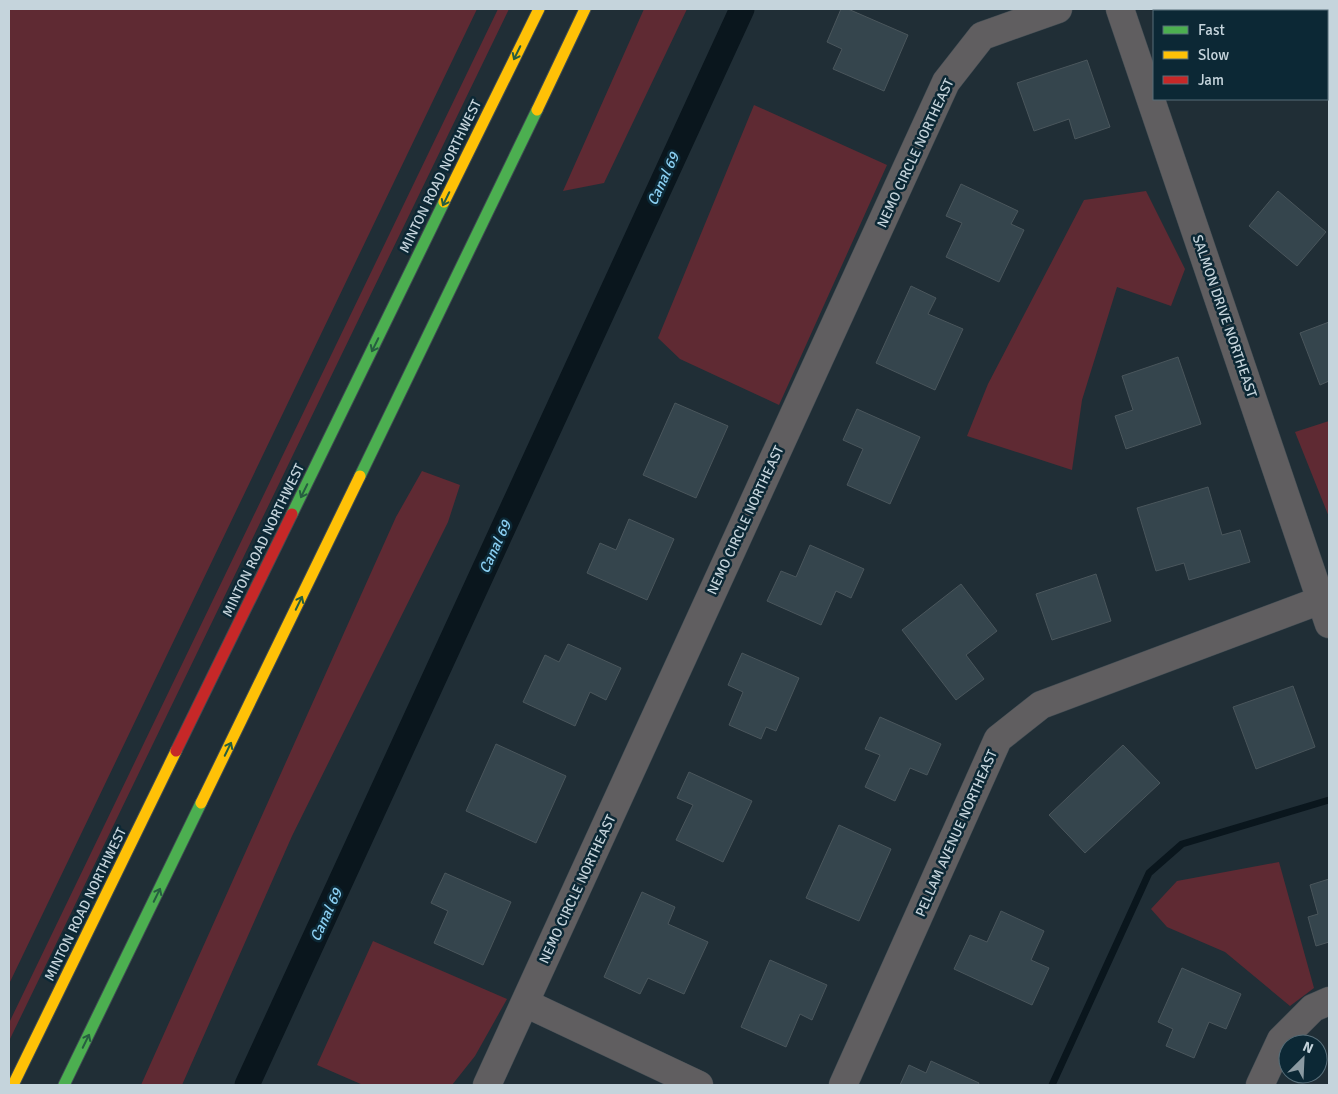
<svg xmlns="http://www.w3.org/2000/svg" width="1338" height="1094" font-family="Signika,sans-serif">
<style>
.green{fill:#5f2a33}
.lines{fill:none;stroke-linecap:round;stroke-linejoin:round}
.stream{stroke:#0a161d;stroke-width:7}
.canal{stroke:#0a161d;stroke-width:25}
.building{fill:#35454d;stroke:#4a565c}
.street-casing{stroke:#3f4b52;stroke-width:29}
.fast-casing{stroke:#3f4b52;stroke-width:13}
.slow-casing{stroke:#3f4b52;stroke-width:13}
.jam-casing{stroke:#3f4b52;stroke-width:13}
.street{stroke:#605e60;stroke-width:28}
.fast{stroke:#4caf50;stroke-width:11}
.slow{stroke:#ffc107;stroke-width:11}
.jam{stroke:#c62828;stroke-width:11}
.oneway{stroke:#265e40}
.labels{text-anchor:middle;stroke-width:5;stroke-linejoin:round;paint-order:stroke}
.street-label{font-size:14px;fill:#c5d4dc;stroke:#0c2835}
.water-label{font-size:15px;font-style:italic;fill:#8acff2;stroke:#0c2835}
</style>
<rect width="100%" height="100%" fill="#202e36"/>
<path class="green" d="M9 9H477L9 984Z
M498 9H509L9 1041V1023Z
M644 9H687L604 183 563 191Z
M754 105 887 165 779 405 680 359 658 338Z
M1146 191 1185 269 1171 306 1117 287 1082 400 1072 470 967 436 988 384 1084 200Z
M1329 421V517L1295 432Z
M422 471 460 485 448 522 292 836 182 1085H141L396 517Z
M1279 862 1314 988 1290 1006 1225 952 1167 927 1151 909 1177 881Z
M373 941 507 999 475 1056 452 1085H363L317 1065Z"/>
<g class="lines">
<path class="stream" d="M1052 1085 1149 873 1182 844 1329 800"/>
<path class="canal" d="M247 1085 742 9"/>
</g>
<path class="building" d="M841 9H848L908 35 884 91 833 69 842 49 827 42Z
M1087 60 1110 127 1075 139 1069 119 1034 131 1017 83Z
M961 184 1018 211 1011 224 1024 230 999 282 946 257 962 223 946 216Z
M1278 191 1326 232 1297 266 1249 226Z
M911 286 936 298 928 314 963 329 935 390 876 363Z
M1329 322V381L1320 385 1300 333Z
M1178 357 1201 424 1126 449 1115 416 1133 410 1122 376Z
M675 403 728 426 696 498 643 475Z
M857 409 920 437 890 504 847 485 863 449 843 440Z
M1208 487 1222 535 1240 530 1250 562 1189 580 1184 563 1156 571 1137 508Z
M629 519 674 539 647 600 587 573 600 543 616 550Z
M810 545 864 569 851 598 836 591 821 625 767 601 781 571 796 577Z
M1096 574 1111 621 1052 640 1036 594Z
M961 584 997 631 966 655 984 679 956 700 902 630Z
M568 644 621 668 606 700 590 692 575 726 523 702 545 655 559 662Z
M742 653 799 678 776 731 766 727 761 739 729 725 743 692 728 685Z
M1293 686 1315 747 1256 769 1233 707Z
M880 717 941 744 927 775 910 768 895 801 865 787 880 755 865 749Z
M496 744 566 776 536 843 466 811Z
M1123 745 1160 783 1085 853 1049 815Z
M689 772 752 801 723 862 676 840 693 805 677 798Z
M839 825 891 849 859 921 806 898Z
M445 873 511 902 483 965 434 943 448 911 431 903Z
M1329 879V942L1316 946 1308 917 1318 914 1310 885Z
M642 892 675 907 668 924 708 942 684 994 648 978 640 994 604 977Z
M1001 911 1044 931 1031 960 1049 968 1032 1005 954 969 970 935 987 942Z
M770 960 827 985 812 1020 800 1014 786 1047 741 1027Z
M1182 968 1241 994 1226 1029 1209 1022 1194 1058 1166 1046 1173 1029 1158 1022Z
M931 1061 979 1083 978 1085H900L909 1065 926 1073Z"/>
<g class="lines">
<defs>
<path id="street" d="M1120 9 1329 624
M525 1003 699 1085
M487 1085 946 82 982 36 1058 9
M843 1085 998 739 1041 705 1321 600
M1260 1085 1281 1040 1313 1008 1329 1001"/>
<path id="fast" d="M360 476 537 110
M292 514 444 202
M64 1085 201 803"/>
<path id="slow" d="M537 110 585 9
M444 202 539 9
M201 803 360 476
M13 1085 176 751"/>
<path id="jam" d="M176 751 292 514"/>
</defs>
<use href="#street" class="street-casing"/>
<use href="#fast" class="fast-casing"/>
<use href="#slow" class="slow-casing"/>
<use href="#jam" class="jam-casing"/>
<use href="#street" class="street"/>
<use href="#fast" class="fast"/>
<use href="#slow" class="slow"/>
<use href="#jam" class="jam"/>
</g>
<defs><path id="oneway-shaft" d="M-6 0H5M1.5-3L5.5 0L1.5 3" fill="none" stroke-width="1.6" stroke-linecap="round" stroke-linejoin="round" transform="scale(1.25)"/></defs>
<g class="oneway">
<use href="#oneway-shaft" transform="translate(517 53) rotate(116)"/>
<use href="#oneway-shaft" transform="translate(446 199) rotate(116)"/>
<use href="#oneway-shaft" transform="translate(375 345) rotate(116)"/>
<use href="#oneway-shaft" transform="translate(304 491) rotate(116)"/>
<use href="#oneway-shaft" transform="translate(299 603) rotate(-64)"/>
<use href="#oneway-shaft" transform="translate(228 749) rotate(-64)"/>
<use href="#oneway-shaft" transform="translate(157 895) rotate(-64)"/>
<use href="#oneway-shaft" transform="translate(86 1041) rotate(-64)"/>
</g>
<g class="labels">
<g class="street-label">
<text transform="translate(915 153) rotate(-65)" y="5">NEMO CIRCLE NORTHEAST</text>
<text transform="translate(440 176) rotate(-64)" y="5">MINTON ROAD NORTHWEST</text>
<text transform="translate(1225 316) rotate(71)" y="5">SALMON DRIVE NORTHEAST</text>
<text transform="translate(745 520) rotate(-65)" y="5">NEMO CIRCLE NORTHEAST</text>
<text transform="translate(263 540) rotate(-64)" y="5">MINTON ROAD NORTHWEST</text>
<text transform="translate(956 833) rotate(-66)" y="5">PELLAM AVENUE NORTHEAST</text>
<text transform="translate(577 889) rotate(-65)" y="5">NEMO CIRCLE NORTHEAST</text>
<text transform="translate(85 904) rotate(-64)" y="5">MINTON ROAD NORTHWEST</text>
</g>
<g class="water-label">
<text transform="translate(663 179) rotate(-65)" y="5">Canal 69</text>
<text transform="translate(495 547) rotate(-65)" y="5">Canal 69</text>
<text transform="translate(326 915) rotate(-65)" y="5">Canal 69</text>
</g>
</g>
<rect width="1338" height="1094" fill="none" stroke="#c5d4dc" stroke-width="20"/>
<rect x="1153" y="10" width="175" height="90" fill="#0c2835" stroke="#566d78"/>
<rect x="1163" y="26" width="25" height="8" fill="#4caf50" stroke="#566d78"/>
<text x="1198" y="35" font-size="15" fill="#c5d4dc">Fast</text>
<rect x="1163" y="51" width="25" height="8" fill="#ffc107" stroke="#566d78"/>
<text x="1198" y="60" font-size="15" fill="#c5d4dc">Slow</text>
<rect x="1163" y="76" width="25" height="8" fill="#c62828" stroke="#566d78"/>
<text x="1198" y="85" font-size="15" fill="#c5d4dc">Jam</text>
<g transform="translate(1303 1059) rotate(24)"><circle r="24" fill="#0c2835" stroke="#566d78"/>
<path d="M0-4L9 19L0 12L-9 19Z" fill="#8b9aa2"/>
<text y="-8" font-size="14" font-weight="bold" text-anchor="middle" fill="#c5d4dc">N</text>
</g>
</svg>
